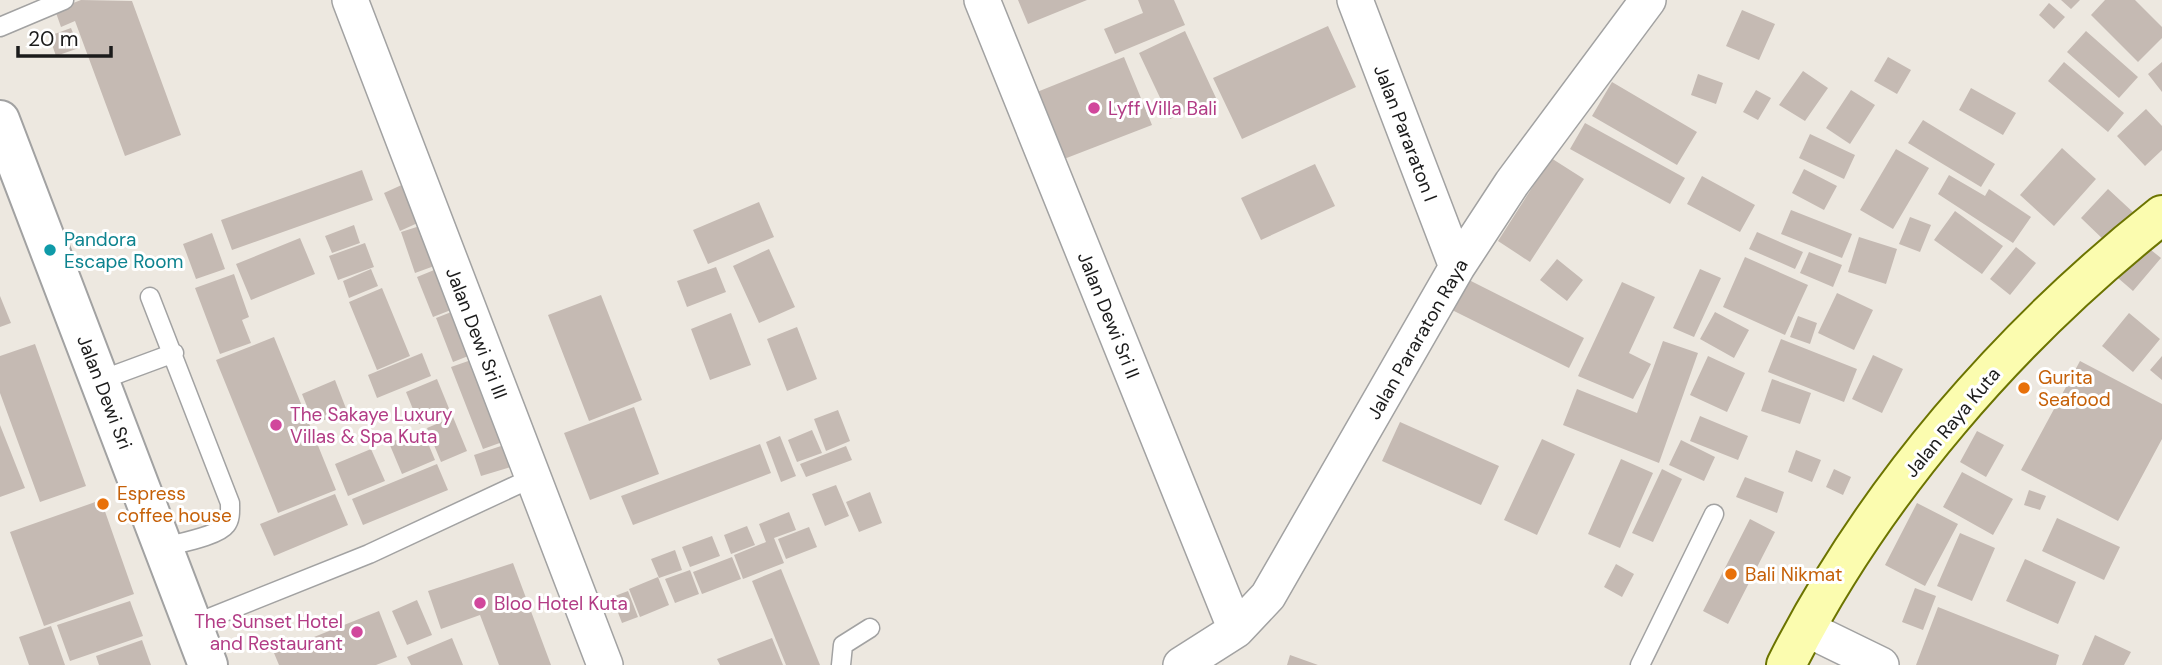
<svg xmlns="http://www.w3.org/2000/svg" width="2162" height="665" font-family="'DM Sans',sans-serif">
<style>
.building{fill:#c5bab3}
.lines{fill:none;stroke-linecap:round;stroke-linejoin:round}
.service-casing{stroke:#a2a2a2;stroke-width:21}
.minor-casing{stroke:#a2a2a2;stroke-width:38}
.tertiary-casing{stroke:#a2a2a2;stroke-width:42}
.secondary-casing{stroke:#6c7400;stroke-width:42}
.service{stroke:#fff;stroke-width:18}
.minor{stroke:#fff;stroke-width:35}
.tertiary{stroke:#fff;stroke-width:38}
.secondary{stroke:#fbfcaf;stroke-width:38}
.hotel-dot{fill:#d1479c;stroke:#fff;stroke-width:2.5}
.culture-dot{fill:#0f9aa8;stroke:#fff;stroke-width:2.5}
.food-dot{fill:#e8710a;stroke:#fff;stroke-width:2.5}
.labels{text-anchor:middle;stroke-width:6;stroke-linejoin:round;paint-order:stroke}
.hotel-label{font-size:19px;fill:#b23c85;stroke:#fff;text-anchor:start}
.street-label{font-size:19px;fill:#1b1b1b;stroke:#fff}
.culture-label{font-size:19px;fill:#0d838f;stroke:#fff;text-anchor:start}
.food-label{font-size:19px;fill:#c56008;stroke:#fff;text-anchor:start}
</style>
<rect width="100%" height="100%" fill="#ede8e0"/>
<path class="building" d="M81 0 132 1 181 135 125 156 75 21 61 27 55 10Z
M1018 0H1087L1028 24Z
M1138 0H1174L1185 25 1115 54 1104 29 1143 13Z
M2061 0H2080L2071 9Z
M2105 0H2135L2162 27V38L2138 62 2091 15Z
M2049 3 2065 17 2054 29 2039 15Z
M1742 10 1775 24 1759 60 1726 46Z
M1328 26 1356 87 1242 139 1213 78Z
M71 28 79 48 56 56 49 36Z
M1185 31 1216 98 1170 119 1139 53Z
M2086 31 2138 77 2119 98 2067 52Z
M1124 57 1152 125 1064 159 1037 92Z
M1888 57 1911 70 1897 94 1874 81Z
M2064 62 2124 113 2108 132 2048 81Z
M2162 62V92L2148 74Z
M1803 71 1828 88 1805 121 1779 105Z
M1698 74 1723 83 1716 104 1691 95Z
M1612 82 1697 132 1677 165 1592 116Z
M1971 88 2016 113 2003 135 1959 110Z
M1756 90 1771 98 1758 120 1743 112Z
M1851 90 1875 105 1850 144 1826 128Z
M2146 109 2162 126V150L2145 166 2117 136Z
M1923 120 1995 164 1981 187 1908 143Z
M1585 123 1685 178 1670 204 1570 149Z
M1810 134 1855 155 1844 179 1799 158Z
M2062 148 2096 179 2054 226 2020 195Z
M1896 149 1929 168 1893 229 1860 210Z
M1551 158 1584 179 1530 262 1498 241Z
M1315 164 1335 206 1261 240 1241 198Z
M1804 169 1837 186 1824 210 1792 193Z
M362 170 373 200 232 250 221 220Z
M1949 175 1985 196 1989 189 2031 217 2013 243 1938 194Z
M1702 176 1755 205 1740 232 1687 204Z
M406 183 422 221 400 231 384 193Z
M2108 189 2135 214 2107 243 2081 218Z
M759 202 774 237 708 264 693 230Z
M1791 210 1852 234 1842 258 1781 234Z
M1955 211 2003 246 1982 274 1934 240Z
M1910 217 1931 225 1920 252 1899 244Z
M354 225 360 243 332 253 325 236Z
M423 225 437 265 415 273 401 232Z
M1757 232 1803 252 1795 269 1749 249Z
M212 233 225 269 196 279 183 244Z
M1859 237 1897 249 1886 284 1848 272Z
M300 238 315 274 251 300 236 264Z
M365 243 374 267 338 280 329 256Z
M2146 246 2161 258 2133 291 2118 278Z
M2016 247 2036 263 2010 295 1990 279Z
M769 249 795 307 759 323 733 266Z
M1809 252 1842 265 1833 287 1800 273Z
M1745 257 1808 285 1785 335 1723 307Z
M1557 259 1583 280 1567 301 1540 280Z
M716 267 726 292 687 307 677 281Z
M439 268 456 308 433 317 417 277Z
M371 269 378 286 349 298 343 281Z
M1700 269 1721 278 1694 337 1673 328Z
M234 274 249 317 242 320 251 343 220 354 195 288Z
M1467 279 1584 338 1569 368 1452 310Z
M1622 282 1655 297 1629 353 1651 364 1633 399 1578 376Z
M382 288 410 356 377 370 349 302Z
M1837 293 1873 310 1854 350 1818 333Z
M601 295 642 400 589 421 548 315Z
M0 296 11 323 0 327Z
M459 309 476 353 453 362 436 318Z
M1715 312 1749 330 1734 358 1700 339Z
M731 313 751 365 710 380 691 329Z
M2129 313 2160 339 2133 372 2102 346Z
M1798 316 1817 323 1810 344 1790 337Z
M797 327 817 379 787 391 767 339Z
M274 337 336 490 278 513 216 360Z
M1781 339 1857 369 1844 402 1768 372Z
M1663 341 1698 353 1659 463 1563 425 1577 389 1637 413Z
M35 344 86 486 40 502 0 393V356Z
M422 353 431 376 377 398 368 375Z
M1873 355 1903 369 1882 413 1852 399Z
M1708 356 1745 373 1727 412 1690 395Z
M2162 356V380L2150 370Z
M477 358 508 440 483 449 451 367Z
M2080 361 2162 404V439L2118 521 2021 470Z
M437 379 450 411 419 424 406 392Z
M1772 379 1811 393 1800 424 1761 411Z
M335 380 347 411 314 424 302 394Z
M634 407 659 474 590 500 564 433Z
M838 410 850 441 826 451 814 419Z
M1700 416 1748 436 1738 460 1690 441Z
M453 417 467 451 441 462 427 428Z
M1400 422 1499 466 1481 505 1382 461Z
M0 425 25 488 0 497Z
M422 429 435 460 402 474 389 443Z
M812 430 822 453 797 462 788 440Z
M1977 431 2004 445 1986 477 1960 462Z
M780 436 796 476 781 482 766 442Z
M1542 439 1575 454 1537 535 1504 520Z
M1681 440 1715 457 1704 481 1669 465Z
M510 443 517 465 481 476 474 455Z
M760 444 771 473 633 525 621 496Z
M846 446 852 460 806 477 800 464Z
M371 449 385 481 348 496 335 464Z
M1796 450 1821 460 1812 482 1788 472Z
M1621 459 1653 473 1620 548 1588 534Z
M437 464 448 490 363 525 352 499Z
M1662 469 1682 479 1653 542 1632 533Z
M1834 469 1851 477 1843 495 1826 487Z
M1962 472 2013 499 1993 535 1943 507Z
M1745 477 1784 492 1777 513 1736 497Z
M836 485 849 516 825 526 812 494Z
M2029 490 2046 496 2040 510 2024 505Z
M870 492 882 523 859 532 846 502Z
M335 494 348 525 274 556 260 524Z
M101 500 134 594 44 626 10 532Z
M1917 503 1958 524 1925 586 1885 565Z
M789 512 796 530 774 538 784 563 743 579 734 555 766 542 759 524Z
M2057 518 2120 547 2104 580 2042 551Z
M1750 519 1775 532 1728 624 1703 611Z
M747 526 755 545 731 554 724 535Z
M809 527 817 547 786 559 778 539Z
M1960 533 1995 548 1972 601 1937 586Z
M712 536 720 556 690 567 682 547Z
M675 550 682 570 659 578 651 559Z
M732 557 741 579 702 594 693 572Z
M2025 559 2076 582 2058 624 2006 601Z
M513 563 551 665H499L480 615 441 629 428 591Z
M1616 564 1634 574 1622 597 1604 587Z
M781 569 820 665H786L752 581Z
M690 570 699 594 675 603 665 579Z
M658 577 669 605 640 617 629 589Z
M1915 588 1936 596 1923 630 1902 622Z
M628 591 638 617 622 623 612 597Z
M417 600 432 635 407 645 392 611Z
M130 601 143 636 70 661 57 625Z
M1938 607 2059 655 2056 665H1916Z
M379 611 397 657 376 665H279L274 653Z
M51 626 65 665H29L19 637Z
M2095 635 2131 652 2124 665H2082Z
M452 638 463 665H411L407 657Z
M772 638 783 665H720L717 659Z
M142 640 151 665H99L96 656Z
M1290 655 1318 665H1287Z"/>
<g class="lines">
<defs>
<path id="service" d="M0 27 64 0
M150 297 230 503C230 510 231 519 226 525 218 536 179 543 165 547
M101 380 174 353
M194 624 369 554 534 477
M841 665 843 645 870 628
M1640 665 1714 514"/>
<path id="minor" d="M350 0 605 665
M982 0 1236 630
M1355 0 1457 267
M1805 628 1881 665
M1181 665 1236 630 1268 596 1457 267 1512 183 1648 0"/>
<path id="tertiary" d="M0 120 208 665"/>
<path id="secondary" d="M1786 665C1874 491 2009 336 2162 215"/>
</defs>
<use href="#service" class="service-casing"/>
<use href="#minor" class="minor-casing"/>
<use href="#tertiary" class="tertiary-casing"/>
<use href="#secondary" class="secondary-casing"/>
<use href="#service" class="service"/>
<use href="#minor" class="minor"/>
<use href="#tertiary" class="tertiary"/>
<use href="#secondary" class="secondary"/>
</g>
<g class="hotel-dot">
<circle cx="1094" cy="108" r="7"/>
<circle cx="276" cy="425" r="7"/>
<circle cx="480" cy="603" r="7"/>
<circle cx="357" cy="632" r="7"/>
</g>
<circle class="culture-dot" cx="50" cy="250" r="7"/>
<g class="food-dot">
<circle cx="2024" cy="388" r="7"/>
<circle cx="103" cy="504" r="7"/>
<circle cx="1731" cy="574" r="7"/>
</g>
<g class="labels">
<g class="hotel-label">
<text x="1108" y="115">Lyff Villa Bali</text>
<text x="290" y="421">The Sakaye Luxury<tspan x="290" dy="22">Villas &amp; Spa Kuta</tspan></text>
<text x="494" y="610">Bloo Hotel Kuta</text>
<text x="343" y="628" text-anchor="end">The Sunset Hotel<tspan x="343" dy="22">and Restaurant</tspan></text>
</g>
<g class="street-label">
<text transform="translate(1406 133) rotate(69)" y="7">Jalan Pararaton I</text>
<text transform="translate(1109 315) rotate(68)" y="7">Jalan Dewi Sri II</text>
<text transform="translate(477 333) rotate(69)" y="7">Jalan Dewi Sri III</text>
<text transform="translate(1417 339) rotate(-60)" y="7">Jalan Pararaton Raya</text>
<text transform="translate(105 392) rotate(69)" y="7">Jalan Dewi Sri</text>
<text transform="translate(1952 422) rotate(-50)" y="7">Jalan Raya Kuta</text>
</g>
<g class="culture-label">
<text x="64" y="246">Pandora<tspan x="64" dy="22">Escape Room</tspan></text>
</g>
<g class="food-label">
<text x="2038" y="384">Gurita<tspan x="2038" dy="22">Seafood</tspan></text>
<text x="117" y="500">Espress<tspan x="117" dy="22">coffee house</tspan></text>
<text x="1745" y="581">Bali Nikmat</text>
</g>
</g>
<path d="M18 46v10h93v-10" fill="none" stroke="#1b1b1b" stroke-width="3.5"/>
<text x="28" y="46" font-size="21" fill="#1b1b1b" stroke="#ffffff" stroke-width="5" paint-order="stroke">20 m</text>
</svg>
